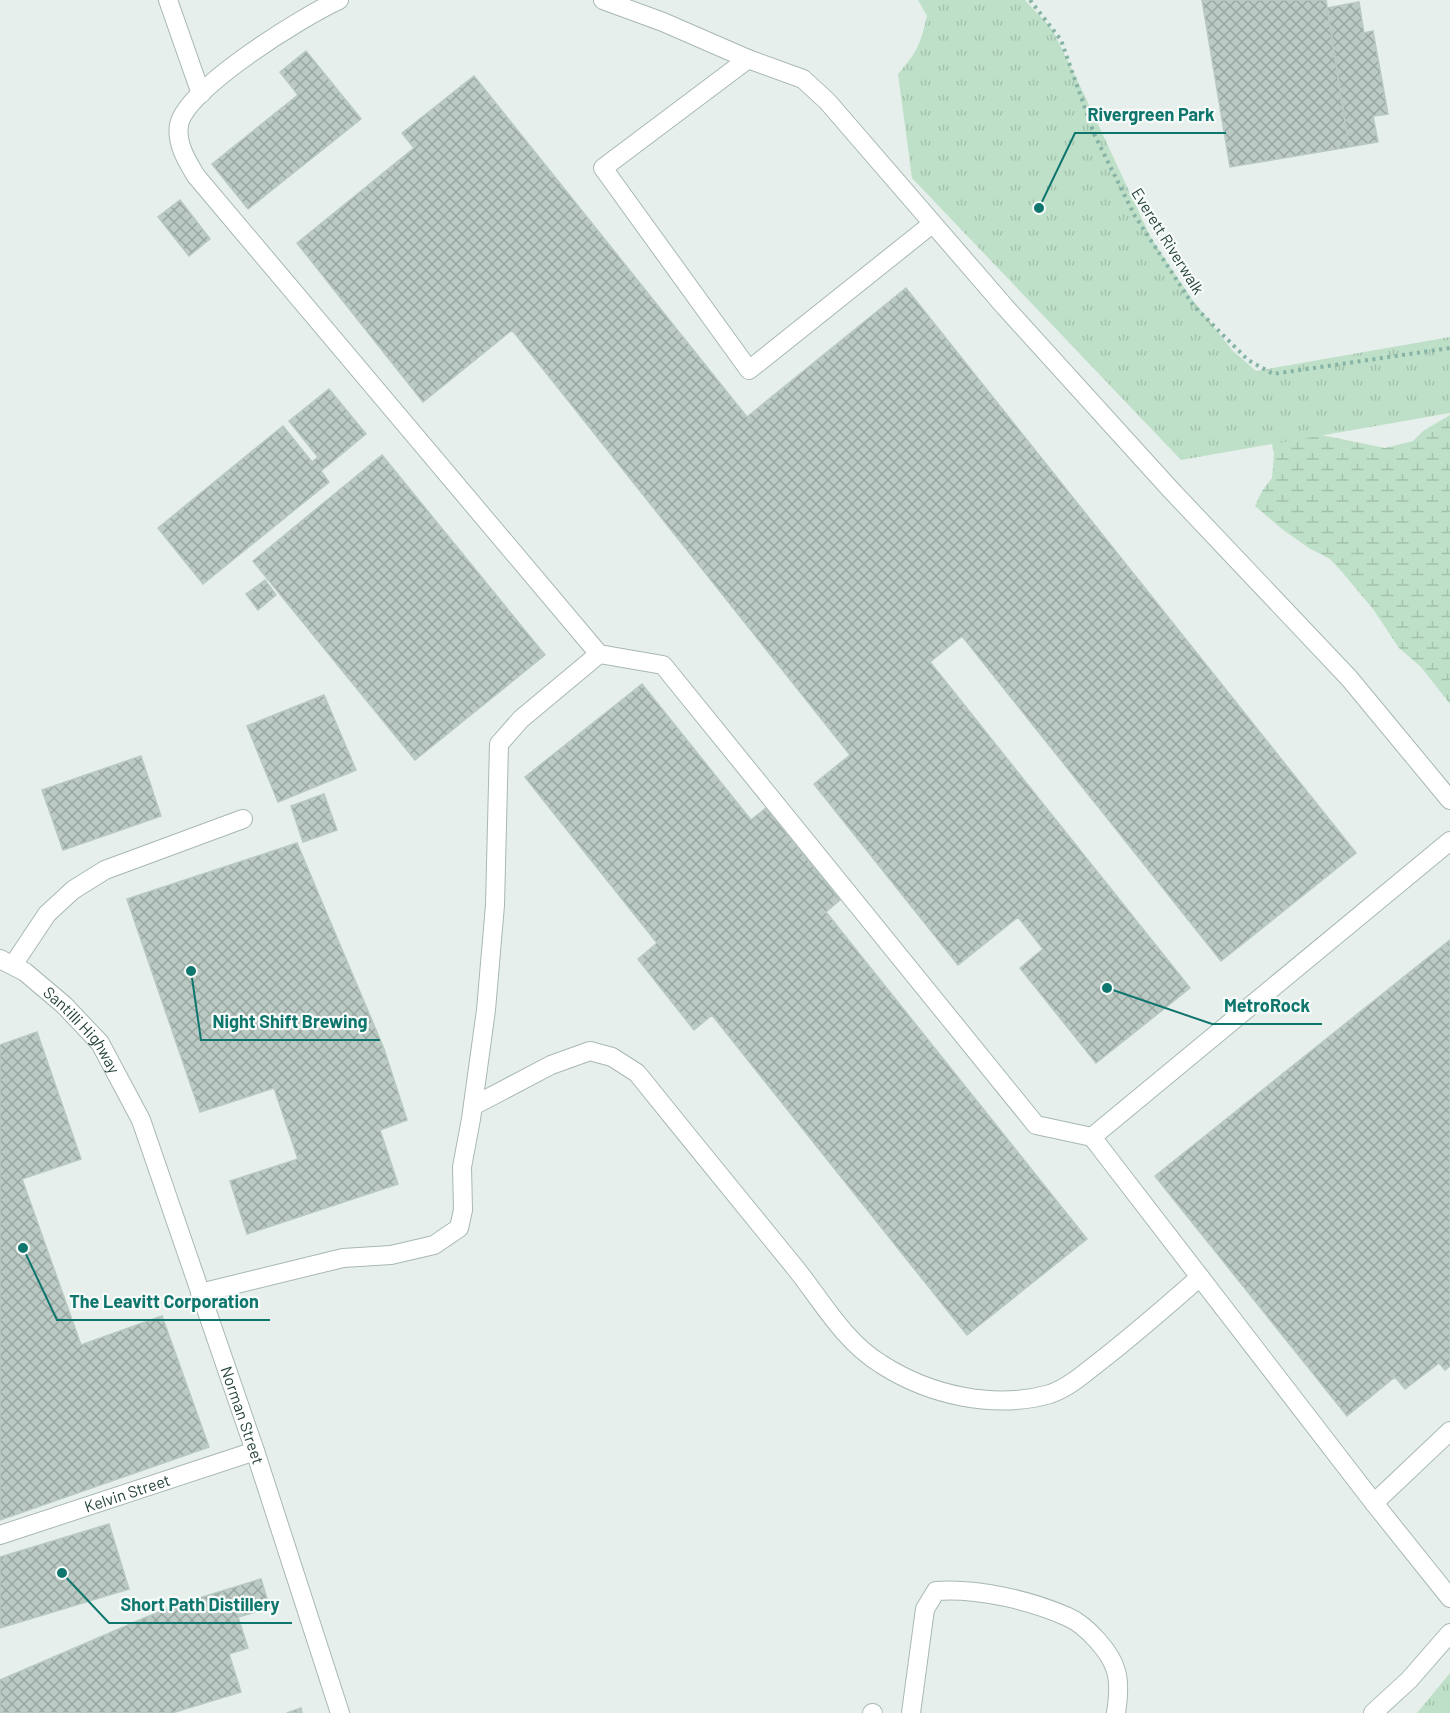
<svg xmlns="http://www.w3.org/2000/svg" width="1450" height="1713" font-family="Barlow,sans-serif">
  <defs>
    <pattern id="wetland-marsh" width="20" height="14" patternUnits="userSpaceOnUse" patternTransform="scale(1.5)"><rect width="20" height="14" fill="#bfe0c8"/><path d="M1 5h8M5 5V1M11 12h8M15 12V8" fill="none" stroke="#a4c1ad"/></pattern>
    <pattern id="park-tufts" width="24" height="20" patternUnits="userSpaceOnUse" patternTransform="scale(1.5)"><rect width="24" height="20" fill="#bfe0c8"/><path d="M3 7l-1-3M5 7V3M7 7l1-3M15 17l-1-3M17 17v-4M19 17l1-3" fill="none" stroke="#a4c1ad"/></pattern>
    <pattern id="building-cross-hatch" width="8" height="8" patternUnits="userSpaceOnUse" patternTransform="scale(1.5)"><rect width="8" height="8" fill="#bbcac4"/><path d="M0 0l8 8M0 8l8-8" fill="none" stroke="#98a6a0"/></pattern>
  </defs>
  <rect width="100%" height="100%" fill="#e6efeb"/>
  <path fill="url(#wetland-marsh)" d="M1450 415V704L1421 667 1399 648 1373 609 1342 572 1330 559 1309 548 1282 529 1255 506 1262 491 1272 478 1274 454 1268 424 1385 448 1413 441 1423 431Z"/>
  <path fill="url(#park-tufts)" d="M918 0H1025L1052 29 1083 92 1151 238 1191 298 1232 350 1256 371 1450 337V413L1181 460 912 178 898 74C918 51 920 45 927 16Z
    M1450 1673V1713H1417Z"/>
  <path fill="url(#building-cross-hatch)" stroke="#b8c9c2" stroke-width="1.5" d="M1202 0H1326L1349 147 1230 167Z
    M1359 2 1364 33 1373 31 1388 114 1373 116 1378 142 1349 147 1327 8Z
    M306 51 361 119 248 209 212 164 298 95 280 72Z
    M474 76 747 417 906 288 1356 853 1221 961 962 636 930 662 1190 988 1096 1063 1020 968 1043 949 1018 917 958 965 814 784 850 755 512 330 423 402 297 243 414 148 402 133Z
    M180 200 210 239 189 256 158 217Z
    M329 389 366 434 321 471 329 482 203 584 158 528 283 426 312 462 318 457 289 421Z
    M382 455 545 655 415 760 253 561Z
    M265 580 276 595 258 610 246 594Z
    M642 684 751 820 766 808 840 900 826 912 1087 1239 967 1335 712 1015 694 1030 638 959 657 943 525 777Z
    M324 695 356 770 278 802 247 726Z
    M141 756 161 816 63 850 42 790Z
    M324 794 337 830 303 842 291 806Z
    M297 843 384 1049 407 1120 380 1130 398 1184 247 1234 230 1181 298 1159 274 1088 200 1112 127 899Z
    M1450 940V1366L1445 1370 1439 1363 1405 1389 1395 1377 1347 1416 1155 1176Z
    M37 1032 81 1159 22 1179 81 1345 162 1316 209 1447 0 1520V1045Z
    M109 1524 129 1589 0 1628V1557Z
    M261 1579 270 1608 238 1617 248 1648 229 1654 241 1692 172 1713H0V1680L170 1607Z
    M301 1708 302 1713H287Z"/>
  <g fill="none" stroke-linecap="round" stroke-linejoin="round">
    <defs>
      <g id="minor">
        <path d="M168 0 201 94"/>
        <path d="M603 0 663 22 748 59 803 79 827 101 1005 307 1171 490 1349 678 1450 800"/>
        <path d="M748 59 603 168 749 370 932 224"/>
        <path d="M599 654 663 665 1036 1125 1092 1137"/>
        <path d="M1450 841 1092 1137 1374 1503 1450 1598"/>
        <path id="s1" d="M0 959 25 972 64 1005 100 1043 141 1120 255 1451 340 1713"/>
        <path d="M13 965 47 914 73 890 105 870 243 819"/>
        <path d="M473 1106 551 1065 590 1051 612 1057 637 1073C690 1139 744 1205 797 1270 823 1303 845 1342 881 1364 929 1395 994 1410 1050 1394 1068 1388 1085 1373 1099 1362 1134 1335 1167 1306 1200 1277"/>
        <path d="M200 1293 343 1258 391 1255 434 1245 459 1228 463 1210 462 1167 471 1119 486 1010 495 905 499 744 521 719 599 654 196 176C187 161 176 144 179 125 185 89 305 15 339 0"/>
        <path d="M1374 1503 1450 1431"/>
        <path id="s2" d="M0 1535 255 1451"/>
        <path d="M872 1713H873"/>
        <path d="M911 1713 925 1609 936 1591C977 1588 1030 1600 1068 1617 1086 1625 1111 1652 1116 1671 1120 1684 1118 1700 1116 1713"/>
        <path d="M1373 1713 1409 1680 1450 1633"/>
      </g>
    </defs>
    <use href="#minor" stroke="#a8b8b2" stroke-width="20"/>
    <path stroke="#86b3a5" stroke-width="4" stroke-dasharray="3 4.5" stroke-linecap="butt" d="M1030 0 1061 40 1094 134 1135 216 1193 305 1248 360 1273 374 1450 348"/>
    <use href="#minor" stroke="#fff" stroke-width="18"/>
  </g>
  <g text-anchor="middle" stroke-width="4.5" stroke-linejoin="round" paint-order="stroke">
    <g font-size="16" fill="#24423a" stroke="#f7fbf9">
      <text transform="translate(1168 241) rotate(58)" y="6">Everett Riverwalk</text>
      <text dy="6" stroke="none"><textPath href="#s1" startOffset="110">Santilli Highway</textPath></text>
      <text dy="6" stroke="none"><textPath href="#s1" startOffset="531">Norman Street</textPath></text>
      <text dy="6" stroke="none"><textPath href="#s2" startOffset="134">Kelvin Street</textPath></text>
    </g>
  </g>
  <path fill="none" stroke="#0f766e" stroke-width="2" d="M1039 208L1075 133H1226M1107 988L1212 1024H1322M191 971L201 1040H380M23 1248L57 1320H270M62 1573L109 1623H292"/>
  <g fill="#0f766e" stroke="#f7fbf9" stroke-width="2">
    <circle cx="1039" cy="208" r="6"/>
    <circle cx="1107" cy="988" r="6"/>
    <circle cx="191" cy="971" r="6"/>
    <circle cx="23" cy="1248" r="6"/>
    <circle cx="62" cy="1573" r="6"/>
  </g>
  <g font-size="18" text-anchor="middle" font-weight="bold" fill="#0f766e" stroke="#f7fbf9" stroke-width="4.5" stroke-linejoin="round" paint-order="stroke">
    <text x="1151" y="121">Rivergreen Park</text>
    <text x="1267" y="1012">MetroRock</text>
    <text x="290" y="1028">Night Shift Brewing</text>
    <text x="164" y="1308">The Leavitt Corporation</text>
    <text x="200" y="1611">Short Path Distillery</text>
  </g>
</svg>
